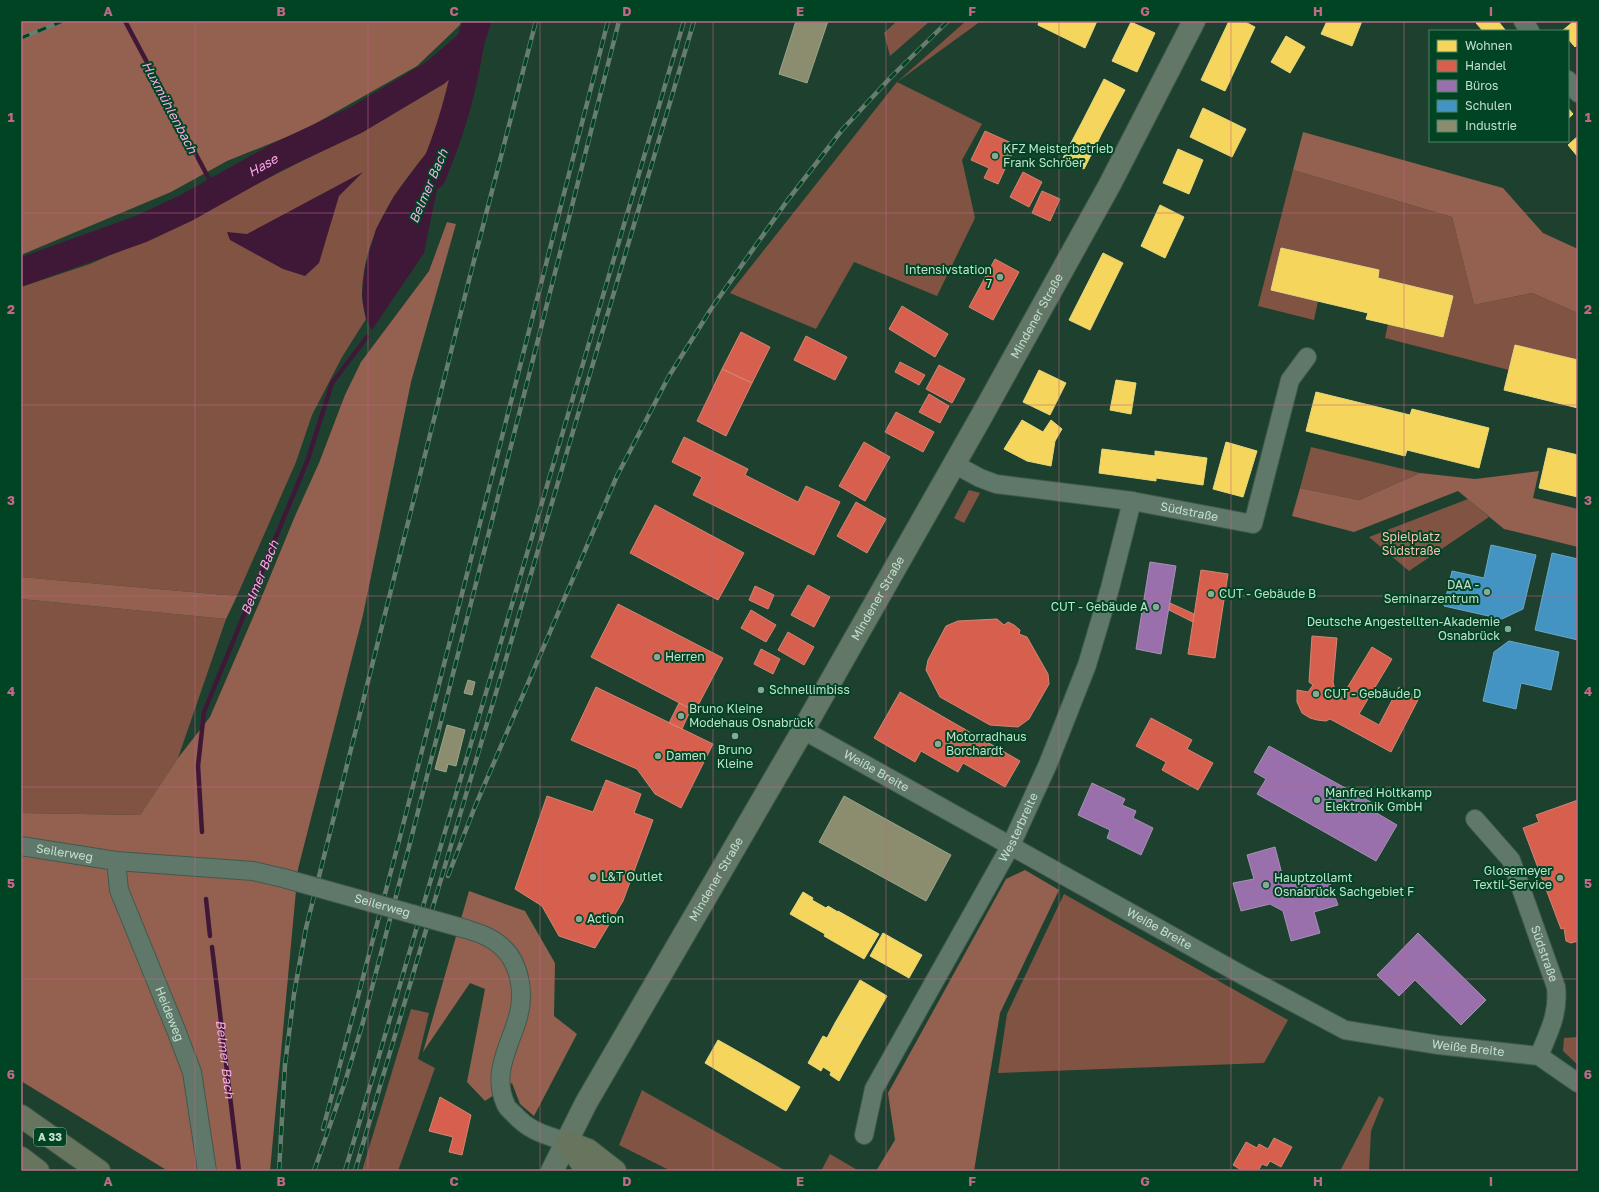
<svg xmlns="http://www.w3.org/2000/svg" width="1599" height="1192" font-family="'Golos Text',sans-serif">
  <rect width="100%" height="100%" fill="#1e412f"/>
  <path fill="#815343" d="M897 21H930L890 56 884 33Z
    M966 21H981L897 82 982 124 962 160 975 218 937 296 854 262 816 329 730 293 897 82Z
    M458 73 439 145C423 154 418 164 407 178 382 211 362 252 362 295 362 303 364 311 366 319L342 357 312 415 296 462 237 596 21 577V287L90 264 152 237 312 156 424 95Z
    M1293 170 1452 217 1474 305 1532 293 1578 313V360L1515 345 1509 370 1385 338 1388 324 1443 337 1453 296 1378 278 1379 270 1281 248 1271 290 1318 301 1314 320 1258 306Z
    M1311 447 1420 473 1359 500 1300 488Z
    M969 490 980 493 964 523 954 518Z
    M1468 499 1489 517 1409 571 1369 537Z
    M21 599 226 619 178 758 140 815 21 813Z
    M1064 894 1288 1020 1264 1063 998 1073 1007 1014Z
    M411 1009 429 1013 418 1059 435 1068 398 1171H362Z
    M1578 1037V1065L1563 1051 1564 1038Z
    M642 1090 647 1093 786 1171H671L619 1145Z
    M1379 1096 1384 1099 1371 1131 1369 1171H1340Z
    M830 1154 859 1171H821Z"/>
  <path fill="#94604f" d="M21 21H461L460 25 417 66 304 130 227 161 171 192 21 255Z
    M1303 132 1503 188 1543 233 1578 249V313L1532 293 1474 305 1452 217 1293 170Z
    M447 222 456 224 411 382 363 615 298 869 270 1171H168L21 1081V813L140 815 178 758 210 717 260 601 295 516 319 463 345 395 361 362 429 271Z
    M1539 471 1533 498 1578 509V547L1504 529 1458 491 1354 532 1292 516 1300 488 1359 500 1420 473 1475 479Z
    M21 577 237 596 226 619 21 599Z
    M1025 870 1059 890 1000 1013 974 1171H876L895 1140 888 1093 1006 879Z
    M469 891 525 911 555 963 554 1016 577 1034 534 1116 520 1104 512 1083 485 1101 467 1082 485 989 470 983 423 1052Z"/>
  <path fill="#3f1838" d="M447 140 424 253 372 330 366 319 362 295 365 268 376 229 394 196 427 152Z
    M363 172 339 196 319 263 305 276 283 269 230 240 227 232 247 234Z"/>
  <path fill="#f6d55c" stroke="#e6d87e" d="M1039 21H1097L1085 48 1038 25Z
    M1229 21H1243L1255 27 1225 91 1201 80Z
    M1327 21H1362L1352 46 1321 34Z
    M1479 21H1498L1506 31H1483L1476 23Z
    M1574 21H1578V44L1575 47 1568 39V31H1562Z
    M1131 22 1155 33 1137 72 1112 61Z
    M1286 36 1305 47 1290 73 1271 62Z
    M1104 79 1125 90 1102 133 1082 122Z
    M1203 108 1246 129 1232 157 1190 137Z
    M1568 108 1573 114 1568 119Z
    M1082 122 1102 133 1084 169 1063 158Z
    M1578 136V157L1568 145Z
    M1178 149 1203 160 1189 194 1163 183Z
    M1160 205 1184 217 1165 258 1141 246Z
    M1281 248 1379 270 1378 278 1453 296 1443 337 1366 319 1368 313 1271 290Z
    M1103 253 1123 263 1090 330 1069 320Z
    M1515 345 1578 360V408L1504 390Z
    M1039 370 1066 383 1050 415 1023 402Z
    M1116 380 1136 383 1131 414 1110 410Z
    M1316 392 1410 415 1412 409 1489 428 1479 468 1407 450 1405 456 1306 431Z
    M1022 420 1043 432 1051 420 1062 429 1055 441 1051 466 1027 461 1004 449Z
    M1226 442 1257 451 1243 497 1213 489Z
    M1548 448 1578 455V497L1539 488Z
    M1102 449 1155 456V451L1207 458 1203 485 1156 478V481L1099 473Z
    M803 892 813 898 812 900 826 908 828 906 838 912 825 934 790 914Z
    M838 911 879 934 864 959 824 936Z
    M883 933 922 955 909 978 870 956Z
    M860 980 887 996 863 1038 835 1023Z
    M835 1023 863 1038 839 1081 830 1075 831 1072 823 1067 821 1071 808 1063 823 1036 827 1038Z
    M718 1040 759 1063 745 1087 705 1063Z
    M759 1063 800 1087 786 1111 745 1087Z"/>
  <path fill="#d6604d" stroke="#d08673" d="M985 131 1016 145 998 184 984 178 989 168 971 160Z
    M1023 172 1042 182 1029 207 1010 197Z
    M1042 191 1060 199 1050 221 1032 213Z
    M995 259 1019 272 993 320 969 307Z
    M902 306 948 334 935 357 889 329Z
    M741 332 770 347 752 383 722 369Z
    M806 336 847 357 835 380 794 360Z
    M900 362 925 375 919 385 895 372Z
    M939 365 965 379 952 403 926 389Z
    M722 369 752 383 726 436 697 421Z
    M929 394 949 406 940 423 919 412Z
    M896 412 934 432 923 452 885 432Z
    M684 437 748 469 745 475 798 502 806 486 840 502 814 555 693 495 702 477 672 462Z
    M864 442 890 457 865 501 839 486Z
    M856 502 886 519 867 553 837 536Z
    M655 505 744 553 718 600 630 553Z
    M1201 570 1228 574 1215 658 1188 654Z
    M808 585 830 597 814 627 791 615Z
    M755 586 774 595 768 609 749 600Z
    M1170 603 1194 614 1193 622 1169 610Z
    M618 604 723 658 695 711 591 657Z
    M751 610 776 625 766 642 741 628Z
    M997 619 1004 625 1008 622 1014 625 1020 630 1019 634 1027 637 1048 674 1049 684 1029 719 1018 727 990 725 940 697 926 670 928 660 946 626 958 621Z
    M788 632 814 647 804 665 778 650Z
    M1312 636 1337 638 1333 682 1336 695 1341 698 1372 647 1392 659 1359 714 1379 725 1399 687 1419 698 1391 752 1330 719 1326 721 1317 720 1310 718 1302 713 1297 702V690L1308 692 1313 685 1309 682Z
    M761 649 780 659 773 674 754 664Z
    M596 687 713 744 681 808 655 794 637 769 571 740Z
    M900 692 1020 761 1005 787 963 763 958 772 921 751 915 762 874 738Z
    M679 703 691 709 682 729 669 723Z
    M1151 718 1192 740 1187 749 1213 763 1198 790 1162 770 1166 762 1136 746Z
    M606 780 641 794 634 813 653 820 623 901 595 948 559 936 542 906 515 889 547 796 593 812Z
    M1578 800V941L1571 943 1566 941 1564 928 1561 929 1523 828 1539 822 1536 815Z
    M440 1097 471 1115 462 1155 449 1152 453 1137 429 1131Z
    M1274 1138 1292 1147 1281 1167 1270 1161 1267 1166 1262 1164 1258 1171H1243L1233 1165 1246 1142 1257 1148 1259 1144 1268 1149Z"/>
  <path fill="#9970ab" stroke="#a592b5" d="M1150 562 1176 566 1161 654 1136 649Z
    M1269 746 1378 806 1375 812 1397 825 1376 861 1257 794 1266 779 1254 772Z
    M1092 783 1125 799 1122 805 1136 811 1133 818 1153 828 1141 855 1107 838 1110 830 1078 815Z
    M1275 847 1283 878 1298 886 1328 878 1338 905 1314 912 1320 933 1291 941 1283 911 1270 904 1241 911 1233 883 1254 879 1247 855Z
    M1418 933 1486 1000 1461 1025 1415 980 1399 996 1377 975Z"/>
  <path fill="#4393c3" stroke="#69aac6" d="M1491 545 1536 555 1523 609 1502 619 1444 606 1452 571 1484 578Z
    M1552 553 1578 559V640L1535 630Z
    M1509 641 1559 652 1551 690 1521 683 1516 709 1483 701 1494 652Z"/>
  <path fill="#8c8c6e" stroke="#9ca58a" d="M796 21H828L807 83 779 74Z
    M468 680 475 682 472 695 464 693Z
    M447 725 465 730 456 766 448 764 446 772 435 769Z
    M844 796 951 855 926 901 819 842Z"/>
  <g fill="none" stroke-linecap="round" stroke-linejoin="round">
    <g stroke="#3f1838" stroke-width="4.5">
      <path d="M125 21 216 192"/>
      <path id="s1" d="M202 832 198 766 204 712 308 459 332 383 367 337"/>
      <path d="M206 899 210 936"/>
      <path id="s2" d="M212 947 239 1171"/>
    </g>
    <g stroke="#3f1838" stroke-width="28">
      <path d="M432 176C451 131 463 91 470 43"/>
      <path id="s3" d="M21 272 141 229 186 208 277 157 356 120 435 73 470 43 477 21"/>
    </g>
    <defs>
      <g id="minor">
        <path d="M1523 21 1530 31"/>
        <path d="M1568 80 1578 93"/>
        <path id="s4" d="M954 464 980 478 996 484 1132 501 1253 524 1290 380 1307 357"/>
        <path id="s5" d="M803 730 1242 975 1345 1030 1439 1045 1539 1056 1578 1083"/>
        <path id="s6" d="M1475 819 1511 860 1556 987C1559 1014 1549 1031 1539 1056"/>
        <path id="s7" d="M21 846 116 861 253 871 283 878"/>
        <path id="s8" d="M116 861 119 890 176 1030 192 1072 207 1171"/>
        <path d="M466 929C479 933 491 937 501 946 520 962 525 994 518 1017 510 1046 491 1073 506 1105 507 1108 511 1111 514 1114 529 1131 545 1135 567 1142"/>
        <path id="s9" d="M864 1135 874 1089 1011 845 1048 764 1087 665 1110 588 1132 501"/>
      </g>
      <g id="secondary">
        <path id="s10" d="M552 1171 586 1103 803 730 981 417 1109 186 1194 21"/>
      </g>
      <path id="motorway" d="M21 1116 99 1171
        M567 1142 588 1150 615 1171
        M567 1142 587 1171
        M21 1158 38 1171"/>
    </defs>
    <use href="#minor" stroke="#405a4c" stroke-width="20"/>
    <use href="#secondary" stroke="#405a4c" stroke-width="24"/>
    <use href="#motorway" stroke="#405a4c" stroke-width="24"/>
    <use href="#minor" stroke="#5f786a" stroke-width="18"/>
    <use href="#secondary" stroke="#627766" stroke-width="22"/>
    <use href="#motorway" stroke="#68755e" stroke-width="22"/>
    <defs>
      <path id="rail" d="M21 38 63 21
        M448 876 474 809 617 476 669 376 711 309 787 201 842 130 891 77 948 21
        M323 1129 400 837 608 21
        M279 1171 285 1065 294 994 306 928 469 280 536 21
        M314 1171 345 1082 363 1022 411 839 619 21
        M345 1171 684 21
        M355 1171 694 21"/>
    </defs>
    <use href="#rail" stroke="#677d70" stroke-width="4.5"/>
    <use href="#rail" stroke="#004424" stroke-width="3" stroke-dasharray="9" stroke-linecap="butt"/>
    <defs>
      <g id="minor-bridge">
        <path id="s11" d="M283 878 466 929"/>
      </g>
    </defs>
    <use href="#minor-bridge" stroke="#405a4c" stroke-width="20" stroke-linecap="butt"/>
    <use href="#minor-bridge" stroke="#5f786a" stroke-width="18"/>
  </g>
  <path fill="none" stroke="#c26888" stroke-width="1" stroke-opacity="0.55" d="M195 21V1171M368 21V1171M540 21V1171M713 21V1171M886 21V1171M1059 21V1171M1231 21V1171M1404 21V1171M21 213H1578M21 405H1578M21 596H1578M21 787H1578M21 979H1578"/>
  <g fill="#89a895" stroke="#004424" stroke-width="1.5">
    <circle cx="995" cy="156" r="4"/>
    <circle cx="1000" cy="277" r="4"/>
    <circle cx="1487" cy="592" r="4"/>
    <circle cx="1211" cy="594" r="4"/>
    <circle cx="1156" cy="607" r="4"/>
    <circle cx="1508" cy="629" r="4"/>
    <circle cx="657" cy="657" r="4"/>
    <circle cx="761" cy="690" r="4"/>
    <circle cx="1316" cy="694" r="4"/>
    <circle cx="681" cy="716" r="4"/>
    <circle cx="735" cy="736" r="4"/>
    <circle cx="938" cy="744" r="4"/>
    <circle cx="658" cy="756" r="4"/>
    <circle cx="1317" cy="800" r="4"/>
    <circle cx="593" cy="877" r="4"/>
    <circle cx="1560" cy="878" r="4"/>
    <circle cx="1266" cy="885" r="4"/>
    <circle cx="579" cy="919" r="4"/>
  </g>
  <g text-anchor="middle" stroke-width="4" stroke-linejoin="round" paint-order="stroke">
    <rect fill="#004424" stroke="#88b19a" stroke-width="1" x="34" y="1128" width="32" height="18" rx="3"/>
    <g font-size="11" font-weight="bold" fill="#c2e0cc">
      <text x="50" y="1141">A 33</text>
    </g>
    <g font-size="12" fill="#c2e0cc" stroke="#004424" text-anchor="start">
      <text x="1003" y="153">KFZ Meisterbetrieb<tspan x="1003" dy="14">Frank Schröer</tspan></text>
      <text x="992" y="274" text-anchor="end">Intensivstation<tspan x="992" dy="14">7</tspan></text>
      <text x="1479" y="589" text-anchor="end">DAA -<tspan x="1479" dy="14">Seminarzentrum</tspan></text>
      <text x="1219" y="598">CUT - Gebäude B</text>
      <text x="1148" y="611" text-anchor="end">CUT - Gebäude A</text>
      <text x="1500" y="626" text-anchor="end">Deutsche Angestellten-Akademie<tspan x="1500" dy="14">Osnabrück</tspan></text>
      <text x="665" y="661">Herren</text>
      <text x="769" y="694">Schnellimbiss</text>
      <text x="1324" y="698">CUT - Gebäude D</text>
      <text x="689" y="713">Bruno Kleine<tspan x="689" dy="14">Modehaus Osnabrück</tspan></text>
      <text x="946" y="741">Motorradhaus<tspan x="946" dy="14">Borchardt</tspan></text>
      <text x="735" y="754" text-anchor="middle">Bruno<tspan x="735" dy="14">Kleine</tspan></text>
      <text x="666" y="760">Damen</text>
      <text x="1325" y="797">Manfred Holtkamp<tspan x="1325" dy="14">Elektronik GmbH</tspan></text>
      <text x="1552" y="875" text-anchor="end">Glosemeyer<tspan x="1552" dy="14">Textil-Service</tspan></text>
      <text x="601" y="881">L&amp;T Outlet</text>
      <text x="1274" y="882">Hauptzollamt<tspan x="1274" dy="14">Osnabrück Sachgebiet F</tspan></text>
      <text x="587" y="923">Action</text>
    </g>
    <g font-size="12" fill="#c2e0cc" stroke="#004424">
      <text dy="4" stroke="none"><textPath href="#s10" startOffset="983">Mindener Straße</textPath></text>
      <text dy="4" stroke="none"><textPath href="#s4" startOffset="242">Südstraße</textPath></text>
      <text dy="4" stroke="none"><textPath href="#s10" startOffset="659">Mindener Straße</textPath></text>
      <text dy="4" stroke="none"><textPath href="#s5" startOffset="84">Weiße Breite</textPath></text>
      <text dy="4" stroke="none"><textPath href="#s9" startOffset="346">Westerbreite</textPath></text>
      <text dy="4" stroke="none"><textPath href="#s7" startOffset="44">Seilerweg</textPath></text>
      <text dy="4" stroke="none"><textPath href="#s10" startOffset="335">Mindener Straße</textPath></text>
      <text dy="4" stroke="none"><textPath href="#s11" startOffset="103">Seilerweg</textPath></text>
      <text dy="4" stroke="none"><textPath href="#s5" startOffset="408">Weiße Breite</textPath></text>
      <text dy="4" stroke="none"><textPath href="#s6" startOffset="154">Südstraße</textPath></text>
      <text dy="4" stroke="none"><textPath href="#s8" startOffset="163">Heideweg</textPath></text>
      <text dy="4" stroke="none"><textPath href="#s5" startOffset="744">Weiße Breite</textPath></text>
    </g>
    <g font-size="12" fill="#fec3b3" stroke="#004424">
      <text x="1411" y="541">Spielplatz<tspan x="1411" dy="14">Südstraße</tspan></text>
    </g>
    <g font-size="13" font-style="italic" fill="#f9abe6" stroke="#004424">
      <text transform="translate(170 107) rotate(62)" y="5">Huxmühlenbach</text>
      <text dy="5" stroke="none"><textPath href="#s3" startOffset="265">Hase</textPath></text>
      <text transform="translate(428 186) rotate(-67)" y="5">Belmer Bach</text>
      <text dy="5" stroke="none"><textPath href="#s1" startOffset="266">Belmer Bach</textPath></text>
      <text dy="5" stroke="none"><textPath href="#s2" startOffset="113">Belmer Bach</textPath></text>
    </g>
  </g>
  <rect width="1599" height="1192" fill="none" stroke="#004424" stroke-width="44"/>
  <rect x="1429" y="30" width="140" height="112" fill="#004424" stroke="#4e8267"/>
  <rect x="1437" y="40" width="20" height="12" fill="#f6d55c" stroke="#4e8267"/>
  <text x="1465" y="50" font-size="12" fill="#c2e0cc">Wohnen</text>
  <rect x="1437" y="60" width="20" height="12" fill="#d6604d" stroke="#4e8267"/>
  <text x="1465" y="70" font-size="12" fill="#c2e0cc">Handel</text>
  <rect x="1437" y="80" width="20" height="12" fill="#9970ab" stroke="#4e8267"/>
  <text x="1465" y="90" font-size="12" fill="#c2e0cc">Büros</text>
  <rect x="1437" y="100" width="20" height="12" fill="#4393c3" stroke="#4e8267"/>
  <text x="1465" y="110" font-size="12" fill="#c2e0cc">Schulen</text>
  <rect x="1437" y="120" width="20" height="12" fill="#8c8c6e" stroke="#4e8267"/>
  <text x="1465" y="130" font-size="12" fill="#c2e0cc">Industrie</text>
  <rect x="22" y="22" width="1555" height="1148" fill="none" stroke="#c26888" stroke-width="1.5"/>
  <g font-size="13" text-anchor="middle" font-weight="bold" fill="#c26888">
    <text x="108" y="16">A</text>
    <text x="281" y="16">B</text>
    <text x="454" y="16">C</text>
    <text x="627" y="16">D</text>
    <text x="800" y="16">E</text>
    <text x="972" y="16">F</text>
    <text x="1145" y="16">G</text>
    <text x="1318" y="16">H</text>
    <text x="1491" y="16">I</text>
    <text x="11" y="122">1</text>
    <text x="1588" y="122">1</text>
    <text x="11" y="314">2</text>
    <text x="1588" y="314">2</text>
    <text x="11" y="505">3</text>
    <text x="1588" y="505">3</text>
    <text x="11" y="696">4</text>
    <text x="1588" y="696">4</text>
    <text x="11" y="888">5</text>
    <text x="1588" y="888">5</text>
    <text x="11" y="1079">6</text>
    <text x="1588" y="1079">6</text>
    <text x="108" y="1186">A</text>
    <text x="281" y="1186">B</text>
    <text x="454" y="1186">C</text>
    <text x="627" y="1186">D</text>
    <text x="800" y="1186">E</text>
    <text x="972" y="1186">F</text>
    <text x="1145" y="1186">G</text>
    <text x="1318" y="1186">H</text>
    <text x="1491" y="1186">I</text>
  </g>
</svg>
